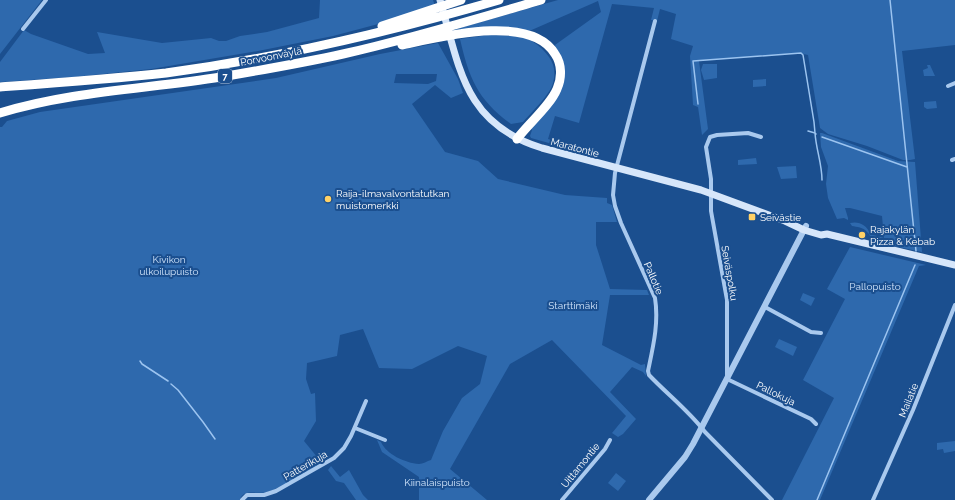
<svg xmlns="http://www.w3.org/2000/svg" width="955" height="500" font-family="Raleway,sans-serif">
  <rect width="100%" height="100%" fill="#1b4f8f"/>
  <path fill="#2e69ad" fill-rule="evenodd" d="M0 0H42L0 54Z
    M320 0H433L435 6 382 23 333 36 258 51 151 69 74 77 0 82V62L24 30 31 34 88 54 105 53 97 32 162 43 211 38 219 41H226L240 36 267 32 319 18Z
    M558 0H955V45L902 51 915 159 910 160H903L867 146 828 134 820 128 808 55 799 53 699 61 708 129 702 135 698 107 693 105 690 56 693 46 671 39 676 14 660 9 657 21 651 20 654 8 612 4 579 123 555 116 548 139 558 142 556 145 531 138 530 136 532 130 531 128 546 108 562 65 555 45 601 12 598 1 527 32 454 33 453 30Z
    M488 35C514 36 531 33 549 57 555 65 556 75 552 86 548 96 531 113 523 122L511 124C477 99 469 78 460 39Z
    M438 43 458 79 463 93 451 98 435 85 412 104 445 152 478 161 498 179 565 195 607 198V203L612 205 617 222H596V245L610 289 647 290 649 295H610L602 345 641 365 645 364 646 376 643 372 632 367 610 392 636 419 623 434 618 437 612 433 626 416 552 340 510 364 450 469 487 500H419V477L382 452 377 440 381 442C386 454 405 463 419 464 423 464 427 461 431 460L443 431 462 398 480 384 487 356 458 346 412 369 379 368 363 329 340 335 337 356 307 363 306 379 311 394 315 393 316 421 304 441 322 463C304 473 286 486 267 492 258 495 243 488 240 500H0V127H2L7 121 40 112 276 78 380 54ZM396 74H437L436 81 428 84 394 83Z
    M703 64H717V78L704 80 701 70Z
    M927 65H930L935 76H924L923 70 928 68Z
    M766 79V86L753 87V80Z
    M936 101 937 108 927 109 924 107V102Z
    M820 133H822L898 161 915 162 922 252 875 242C870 239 871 235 867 232 863 227 857 227 852 226L850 223C859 221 867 225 870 234L884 238 882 216 850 208H845L848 218V220L844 218 837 219 828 198 826 184 828 166 821 147Z
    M756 158 757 164 738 165V160Z
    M796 166 797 178 781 179 777 167Z
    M850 247 926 265 919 266 820 500H782L834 398 803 380 845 299 827 289Z
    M803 293 815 298 811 306 800 300Z
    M779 339 797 347 793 356 775 347Z
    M955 441V451L944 453 943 449 937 450V443Z
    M331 466 340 477 349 470 363 495 368 500H356L344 483 336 481 328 470Z
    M616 473 626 481 618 491 608 483Z"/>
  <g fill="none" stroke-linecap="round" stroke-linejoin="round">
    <path stroke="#9cc4f0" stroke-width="1.5" d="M890 0 916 251
      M698 104 693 61 801 53 803 55 814 122 815 133 816 134
      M808 131 815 133C816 149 822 164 822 180
      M822 137 907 167
      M140 361 142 364 168 381
      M171 384 178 390 203 422 215 439
      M817 500 915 265"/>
    <path stroke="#a9c9ee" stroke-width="4" d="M655 21 615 173 613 195 615 206 621 223 655 298C659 323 653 347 648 371L649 375C667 394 689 411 705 432L772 500
      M23 29 46 0
      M948 86 955 83
      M761 137 748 133 717 135 710 137 706 147 711 179V211L727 300V379L811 419 816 424
      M952 160 955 159
      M765 307 811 332 821 333
      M355 428 385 440
      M242 500 247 495H264L276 491 334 458 344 448 351 436 366 401
      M562 500 605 449 610 440
      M873 500 913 410 955 305"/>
    <path stroke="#a9c9ee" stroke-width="6" d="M649 500 685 457 693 444 806 226"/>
    <path stroke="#d6e6fa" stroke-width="7" d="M440 0C460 69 464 124 542 148L701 190 785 221 804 230 821 235 827 234 955 265"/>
    <path stroke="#fff" stroke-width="9" d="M382 26 461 0
      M402 45C440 37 531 13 555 54 562 64 562 78 557 89 550 106 528 124 517 139
      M0 87C55 83 111 79 166 73 278 58 390 32 499 0
      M0 113C72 91 147 89 221 77 262 70 302 63 343 54 410 39 476 19 541 0"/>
  </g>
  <g fill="#ffd166" stroke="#1b4f8f" stroke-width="1.5">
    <circle cx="328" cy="199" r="4"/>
    <rect x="748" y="213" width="8" height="8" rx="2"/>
    <circle cx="862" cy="235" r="4"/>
  </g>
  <g text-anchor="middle" stroke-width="4" stroke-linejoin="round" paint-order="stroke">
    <rect fill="#1b4f8f" stroke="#bbcadd" stroke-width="1" x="218" y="69" width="14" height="14" rx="3"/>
    <g font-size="9" font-weight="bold" fill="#fff">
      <text x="225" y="79">7</text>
    </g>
    <g font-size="10" fill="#fff" stroke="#1b4f8f">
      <text transform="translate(271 56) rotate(-11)" y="4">Porvoonväylä</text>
      <text transform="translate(575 147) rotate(15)" y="4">Maratontie</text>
      <text transform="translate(730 273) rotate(80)" y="4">Seiväspolku</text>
      <text transform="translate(654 278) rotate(67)" y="4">Pallotie</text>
      <text transform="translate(776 393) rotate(26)" y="4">Pallokuja</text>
      <text transform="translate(908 400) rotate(-68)" y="4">Mailatie</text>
      <text transform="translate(305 465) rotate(-30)" y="4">Patterikuja</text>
      <text transform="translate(580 465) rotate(-51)" y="4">Uittamontie</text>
    </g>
    <g font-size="10" fill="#fff" stroke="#1b4f8f" text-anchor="start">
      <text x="336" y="197">Raija-ilmavalvontatutkan<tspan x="336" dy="12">muistomerkki</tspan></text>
      <text x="760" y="221">Seivästie</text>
      <text x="870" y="233">Rajakylän<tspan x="870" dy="12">Pizza &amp; Kebab</tspan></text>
    </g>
    <g font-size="10" fill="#cfe3fa" stroke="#1b4f8f">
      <text x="169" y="263">Kivikon<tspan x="169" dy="12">ulkoilupuisto</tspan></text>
      <text x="875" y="290">Pallopuisto</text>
      <text x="573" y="309">Starttimäki</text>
      <text x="437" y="486">Kiinalaispuisto</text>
    </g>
  </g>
</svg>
